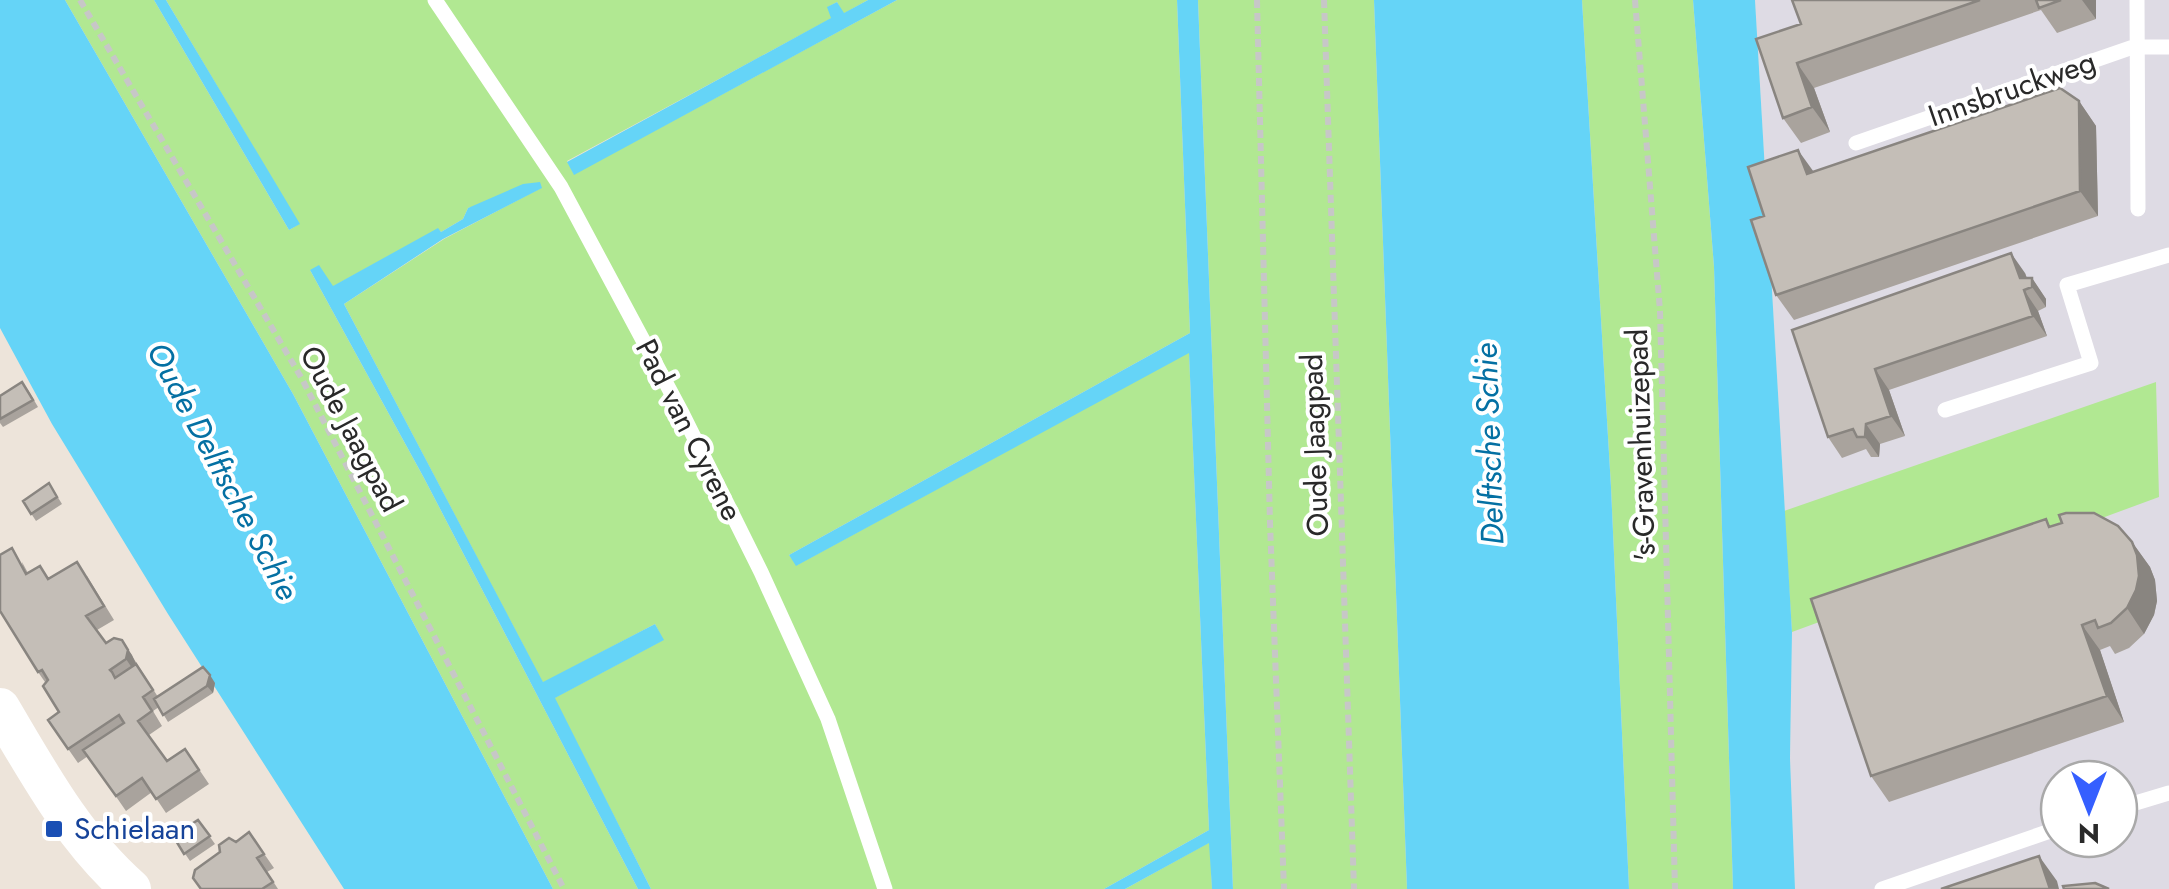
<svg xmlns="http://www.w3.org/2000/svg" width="2169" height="889" font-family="Jost,sans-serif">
  <rect width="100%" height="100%" fill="#ede4da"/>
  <path fill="#dedbe4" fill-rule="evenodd" d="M1755 0H2169V889H1795L1790 758 1792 632ZM2059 779H2119V839H2059Z"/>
  <path fill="#b1e892" d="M65 0H154L289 230 299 224 166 0H868L843 14 837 2 828 7 832 18 567 161 574 174 897 0H1177L1190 333 789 555 797 565 1189 352 1209 830 1104 889H651L554 698 663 640 655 624 543 683 344 304 444 239 541 188 468 208 463 219 441 232 438 229 332 287 310 270 424 478 638 889H553L293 394Z
    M1198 0H1374L1407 889H1233Z
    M1582 0H1693L1714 267 1733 889H1629L1611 487Z
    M2156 382 2159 497 1792 632 1784 511Z
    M1210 842 1212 889H1125Z"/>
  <path fill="#65d4f7" d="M0 0H65L293 394 553 889H344L168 614 52 424 0 328Z
    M154 0H166L300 224 289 230Z
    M868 0H897L574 175 567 162 831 18 827 7 837 2 844 13Z
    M1177 0H1198L1233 889H1212L1209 843 1125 889H1104L1209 830 1189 353 796 566 789 555 1190 333Z
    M1374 0H1582L1611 487 1629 889H1407Z
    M1693 0H1755L1792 632 1790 758 1795 889H1733L1714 267Z
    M540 182 542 188 443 239 344 304 543 682 655 624 664 640 555 698 651 889H638L424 478 310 270 319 265 333 286 438 228 441 232 463 219 468 208 523 184Z"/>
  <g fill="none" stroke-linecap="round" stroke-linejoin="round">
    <path stroke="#c7c7c7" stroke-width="6" stroke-dasharray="8 5" stroke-linecap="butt" d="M80 0 302 379 564 889
      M1257 0 1270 523 1284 889
      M1324 0 1354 889
      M1635 0 1660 311 1675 889"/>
    <path stroke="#fff" stroke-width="15" d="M435 0 561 187 682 413 761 572 828 719 885 889
      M2137 0 2138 209
      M1856 143 2133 47H2169
      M1945 410 2091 363 2067 285 2169 255
      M2119 808 2169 793
      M1882 889 2059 828"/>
    <path stroke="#fff" stroke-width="40" d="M0 708C38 772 74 839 131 889"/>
  </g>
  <path fill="#a9a39d" d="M1792 0H2096V19L2057 33 2041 10 1814 88 1830 132 1801 143 1783 118 1801 24Z
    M2079 101 2096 126 2098 216 1794 320 1776 295 1764 216Z
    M2025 273 2027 278H2032L2046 299V307L2038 311 2047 336 1889 390 1905 436 1880 444 1879 457H1871L1866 449 1842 458 1828 437 1792 330Z
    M28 390 38 407 3 427 0 423V396Z
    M49 483 62 504 36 521 23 501Z
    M2052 526 2132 542 2150 567 2155 580 2157 601 2154 615 2144 634 2129 648 2115 654 2110 646 2100 650 2124 722 1889 802 1871 776Z
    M22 562 28 573 40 566 49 579 87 576 114 620 97 630 106 643 122 640 158 697 215 683 213 693 168 722 159 707 153 711 162 726 149 735 167 761 185 749 209 784 166 813 152 792 126 811 88 756 78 763 48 720 59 712 45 682 38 672Z
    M198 820 215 844 190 861 173 836Z
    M249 832 274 868 267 872 278 889H201L236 842Z"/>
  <path fill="#898580" d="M2082 0H2096V19Z
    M1797 63 1814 88 1830 132 1812 107Z
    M2079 101 2096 126 2098 216 2080 191Z
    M1798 150 1816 175 1807 174Z
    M2011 253 2025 273 2030 288 2020 278Z
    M2032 278 2046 299V307L2032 287Z
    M2024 290 2038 311 2047 336 2033 316Z
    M1875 369 1889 390 1905 436 1891 416Z
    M1866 424 1880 444 1879 457 1865 437Z
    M2132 542 2150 567 2155 580 2157 601 2154 615 2144 634 2127 608Z
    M2082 625 2100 650 2124 722 2107 696Z
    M122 640 132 655 137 666 163 704 137 666 136 674 126 659Z
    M210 675 215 683 213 693 207 686Z
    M2039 856 2057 881 2059 889H2050Z"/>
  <path fill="#c4beb7" stroke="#898580" stroke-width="2.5" d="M1792 0H1980L1797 63 1812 107 1783 118 1756 39 1801 24Z
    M2036 0H2061L2039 8Z
    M2060 88 2079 101 2080 191 1776 295 1751 220 1764 216 1748 167 1798 150 1807 174Z
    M2011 253 2020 278H2032V287L2024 290 2033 316 1875 369 1891 416 1866 424 1865 437H1857L1853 429 1828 437 1792 330Z
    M22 382 33 400 0 419V396Z
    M49 483 57 497 31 514 23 501Z
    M2066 513H2094L2118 526 2132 542 2137 555 2139 576 2136 590 2127 608 2111 623 2098 628 2095 620 2082 625 2107 696 1871 776 1811 599 2046 519 2049 527 2062 523 2059 515Z
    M12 548 26 574 40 566 48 579 77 562 104 606 86 616 106 643 114 638 122 640 128 650 126 659 110 670 112 672 115 678 136 664 153 690 143 697 152 711 138 721 167 761 185 749 199 770 156 799 142 778 116 796 83 750 124 723 119 715 68 749 48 720 59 712 43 686 48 680 42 670 38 672 0 611V555Z
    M203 667 210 675 207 686 163 715 154 699Z
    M198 820 210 836 184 854 173 836Z
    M249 832 264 854 257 858 273 882 262 889H201L193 878 195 870 220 852 219 845 229 838 236 842Z
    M2039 856 2050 889H1941Z
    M2095 883 2109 889H2064L2063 886Z"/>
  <rect fill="#1a4fb4" stroke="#fff" stroke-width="4" x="44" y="819" width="20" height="20" rx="5"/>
  <g text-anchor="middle" stroke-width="8" stroke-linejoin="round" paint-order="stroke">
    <g font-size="30" fill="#292929" stroke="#fff">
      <text transform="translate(2012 89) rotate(-19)" y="10">Innsbruckweg</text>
      <text transform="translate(351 429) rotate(62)" y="10">Oude Jaagpad</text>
      <text transform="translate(689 430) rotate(63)" y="10">Pad van Cyrene</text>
      <text transform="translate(1315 445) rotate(-92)" y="10">Oude Jaagpad</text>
      <text transform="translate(1641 445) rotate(-92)" y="10">'s-Gravenhuizepad</text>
    </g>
    <g font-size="30" fill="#164399" stroke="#fff" text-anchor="start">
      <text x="74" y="839">Schielaan</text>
    </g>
    <g font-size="32" font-style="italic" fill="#0470a3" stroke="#fff">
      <text transform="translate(1489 444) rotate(-92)" y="11">Delftsche Schie</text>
      <text transform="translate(223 471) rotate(62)" y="11">Oude Delftsche Schie</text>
    </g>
  </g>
  <g transform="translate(2089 809) rotate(180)"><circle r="48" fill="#ffffff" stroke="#a9a9a9" stroke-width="2.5"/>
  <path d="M0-8L18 38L0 25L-18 38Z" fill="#355fff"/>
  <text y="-15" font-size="28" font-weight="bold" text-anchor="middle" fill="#292929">N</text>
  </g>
</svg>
